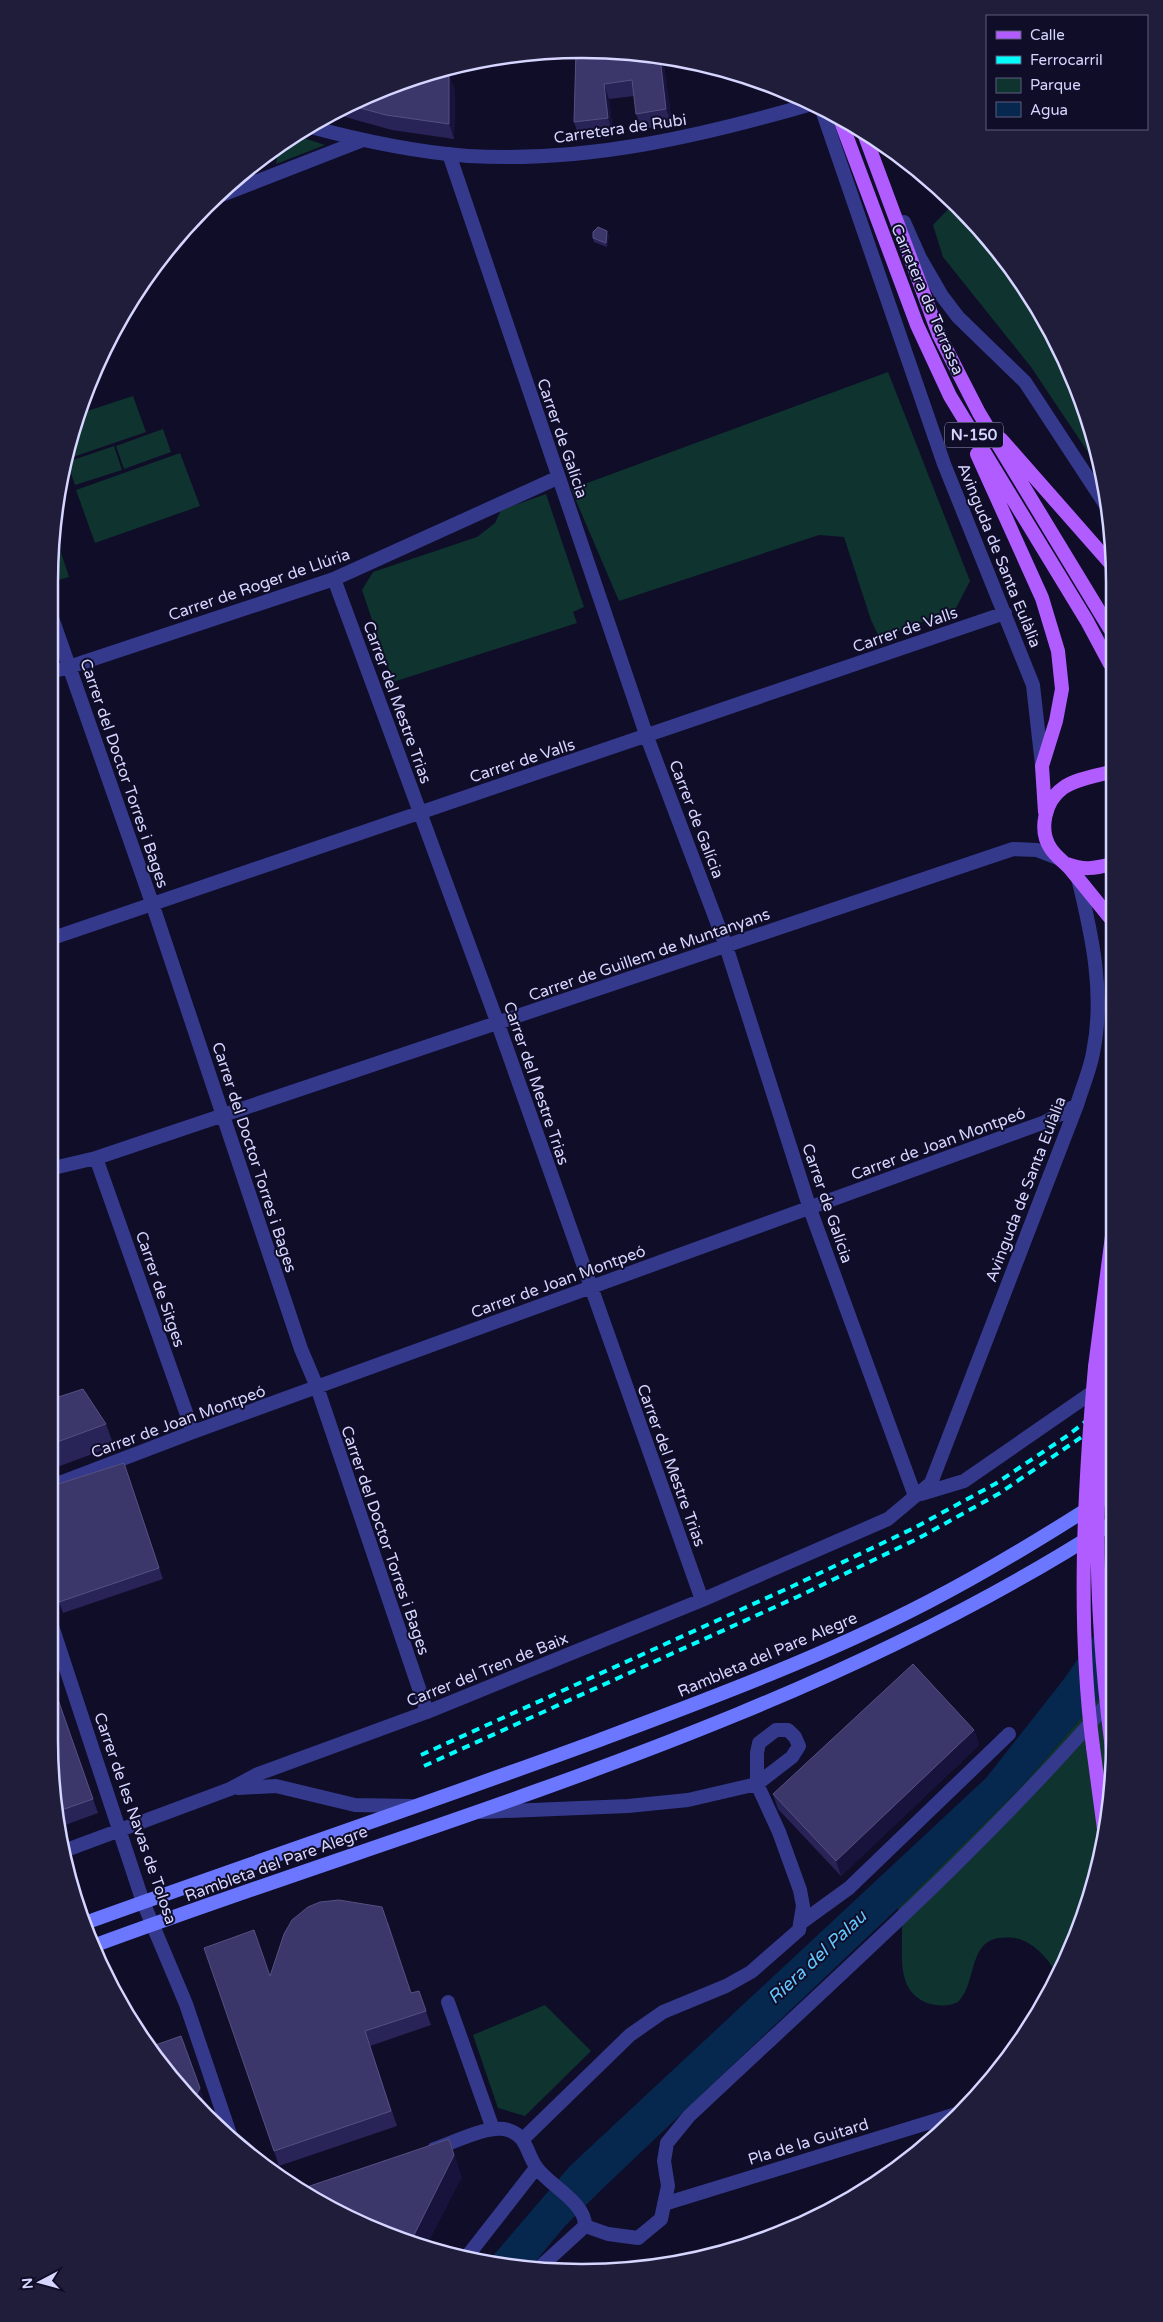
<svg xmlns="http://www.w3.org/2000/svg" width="1163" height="2322" font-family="'Varela Round',sans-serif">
  <rect width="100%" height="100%" fill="#0f0d28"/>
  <path fill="#0f332e" d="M295 135 325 145 276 164 279 146Z
    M269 153 267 163 244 171Z
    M953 204 1024 285 1086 410 1100 470 1031 367 943 257 933 225Z
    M888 372 970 581 956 608 880 639 871 620 844 537 819 535 619 601 571 489Z
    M133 396 146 432 67 459V444L78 414Z
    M163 429 171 452 124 469 116 446Z
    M114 446 122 470 75 485 67 462Z
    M180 453 200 506 95 543 76 490Z
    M546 494 584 607 573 612 577 623 393 682 362 590 373 572 477 537 495 523 501 510Z
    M57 540 69 577 58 580 54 541Z
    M1113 1681V1775L1096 1878 1058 1978C1051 1962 1039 1947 1022 1940 1014 1937 1008 1937 999 1938 968 1942 977 1984 958 2002 948 2007 937 2006 927 2003 895 1990 903 1954 902 1927 902 1921 899 1914 898 1908L1021 1787Z
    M545 2005 591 2051 525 2116 498 2108 473 2035Z"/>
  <path fill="#07284e" d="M1113 1608V1681L1021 1787 898 1908 599 2192 565 2226 530 2268 486 2264 570 2166 986 1778 1064 1679Z"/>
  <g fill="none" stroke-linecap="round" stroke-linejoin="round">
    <path stroke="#23c5aa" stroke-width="3" stroke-dasharray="2.5 4" stroke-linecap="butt" d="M273 159 274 149"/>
    <path stroke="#34398c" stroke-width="14" d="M821 107 944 464 1033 685 1042 765
      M449 154 647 737 726 946 810 1209 915 1496
      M214 198 363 140
      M334 579 498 1024 702 1600
      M50 612 152 903 301 1349 317 1387 427 1712
      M50 672 69 667 334 579 557 478
      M50 939 1005 613
      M96 1158 193 1432
      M49 1169 96 1158 1013 849 1037 850 1060 859
      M49 1487 193 1432 1045 1122 1077 1105
      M921 1494 964 1481 1100 1387
      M49 1617 143 1902 186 2004 233 2143
      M238 1788 276 1786 355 1805 411 1806
      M481 1812 628 1806 688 1800 757 1784 792 1757 799 1746 795 1737 788 1730H776L759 1743 757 1753V1784L779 1832 800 1890 803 1906 799 1930 751 1972 726 1986 663 2012 630 2035 523 2139
      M61 1852 230 1789 258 1774 427 1712 702 1600 888 1519 931 1483 1077 1105C1082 1088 1090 1070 1093 1053 1105 994 1092 935 1078 878
      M802 1922 849 1888 1009 1734
      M448 2002 493 2129
      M434 2149C453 2143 488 2124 508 2130 528 2136 526 2154 537 2168 549 2185 586 2203 585 2226
      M664 2204 963 2112
      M585 2226 608 2234 638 2238 661 2219 668 2186 664 2161 667 2143 689 2116C833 1980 984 1848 1113 1697
      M465 2259 536 2168
      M538 2269 585 2226"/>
    <path stroke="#34398c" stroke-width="14" d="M307 126C359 140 414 152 468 156 587 163 702 136 815 103
      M904 222 920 258 942 296 958 317 1025 382 1109 510"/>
    <path stroke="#6c77ff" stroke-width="14" d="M82 1924C254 1862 426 1804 597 1741 709 1699 822 1657 928 1602 992 1569 1052 1532 1112 1493
      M93 1946C437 1819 801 1724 1112 1523"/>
    <path stroke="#b15cff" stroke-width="14" d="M840 119 917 325 950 396 1087 621 1110 664
      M865 136 939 335 979 413 1110 629
      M1001 439 1110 563
      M977 454 1042 598 1058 651 1062 689 1056 721 1042 766 1045 812
      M1110 772C1096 776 1075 779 1063 788 1045 801 1038 830 1051 849 1057 858 1066 863 1072 871 1085 887 1098 903 1111 919
      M1067 864C1083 870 1094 869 1111 864
      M1108 1357 1112 1332
      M1095 1367 1112 1236
      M1111 1741 1113 1764
      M1093 1747 1104 1829"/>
    <path stroke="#01fffe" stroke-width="4" stroke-dasharray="8 6" stroke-linecap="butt" d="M421 1755 793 1586 914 1528 995 1484 1067 1436 1112 1401
      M424 1766 797 1597 919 1538 1000 1493 1112 1416"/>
    <path stroke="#b15cff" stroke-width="14" d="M1108 1357C1092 1485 1095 1613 1111 1741
      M1093 1747C1077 1624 1084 1490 1095 1367"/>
  </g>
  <path fill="#292458" d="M576 51 663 58 672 124 642 129 636 114 634 96 609 99 613 133 579 137 574 122Z
    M449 76 455 91 454 139 392 130 331 113 410 77Z
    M609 235 607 247 594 242 593 238Z
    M49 1400 106 1424 114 1446 49 1470Z
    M128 1474 163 1579 63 1613 59 1602Z
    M49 1673 98 1813 57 1828 49 1740Z
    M974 1730 979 1745 841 1876 778 1809 773 1794Z
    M388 1922 411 1993 419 1991 431 2025 370 2046 397 2126 279 2166 274 2151 270 1975Z"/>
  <path fill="#17133d" d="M660 57 663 58 672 124 666 109Z
    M449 76 455 91 454 139 449 124Z
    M604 84 609 99 613 133 608 118Z
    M607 231 609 235 607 247 606 243Z
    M974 1730 979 1745 841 1876 836 1861Z
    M185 2047 204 2099 199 2108 193 2101Z
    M449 2139 462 2177 426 2247 410 2243Z"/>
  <path fill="#3b376a" stroke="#545081" d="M616 50 660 57 666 109 636 114 632 80 604 84 608 118 574 122 576 51Z
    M418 75 449 76V124L386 115 349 105 410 77Z
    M598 227 607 231 606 243 593 238V232Z
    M83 1389 106 1424 49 1445V1400Z
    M124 1463 159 1568 59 1602 49 1570V1487Z
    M913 1664 974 1730 836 1861 773 1794Z
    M49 1674 93 1799 56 1812 49 1740Z
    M339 1900 382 1907 411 1993 419 1991 426 2011 365 2031 391 2111 274 2151 204 1948 254 1930 270 1976 284 1934 292 1920 308 1907 320 1902Z
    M181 2036 200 2088 193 2101 159 2065 147 2048Z
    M449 2139 454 2155 410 2243 377 2233 298 2190Z"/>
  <g text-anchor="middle" stroke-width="4" stroke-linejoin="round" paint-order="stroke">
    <rect fill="#0f0d28" stroke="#9a99be" stroke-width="1" x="945" y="422.5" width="58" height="25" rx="4"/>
    <g font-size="15" font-weight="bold" fill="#d5d5ff">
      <text x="974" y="440">N-150</text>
    </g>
    <g font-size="16" fill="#d5d5ff" stroke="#0f0d28">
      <text transform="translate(620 128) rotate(-8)" y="6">Carretera de Rubi</text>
      <text transform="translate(928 299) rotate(67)" y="6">Carretera de Terrassa</text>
      <text transform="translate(563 438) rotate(71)" y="6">Carrer de Galícia</text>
      <text transform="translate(1000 555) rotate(68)" y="6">Avinguda de Santa Eulàlia</text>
      <text transform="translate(259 584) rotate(-19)" y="6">Carrer de Roger de Llúria</text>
      <text transform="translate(905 629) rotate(-19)" y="6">Carrer de Valls</text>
      <text transform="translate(398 702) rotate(70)" y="6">Carrer del Mestre Trias</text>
      <text transform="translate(522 760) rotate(-18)" y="6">Carrer de Valls</text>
      <text transform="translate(125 773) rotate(71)" y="6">Carrer del Doctor Torres i Bages</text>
      <text transform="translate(697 819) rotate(69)" y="6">Carrer de Galícia</text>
      <text transform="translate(649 954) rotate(-19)" y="6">Carrer de Guillem de Muntanyans</text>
      <text transform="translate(537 1083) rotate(71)" y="6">Carrer del Mestre Trias</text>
      <text transform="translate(938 1143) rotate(-20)" y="6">Carrer de Joan Montpeó</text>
      <text transform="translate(255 1157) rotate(72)" y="6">Carrer del Doctor Torres i Bages</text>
      <text transform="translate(1025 1189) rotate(-69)" y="6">Avinguda de Santa Eulàlia</text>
      <text transform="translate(828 1203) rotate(71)" y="6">Carrer de Galícia</text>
      <text transform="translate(558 1281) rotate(-20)" y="6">Carrer de Joan Montpeó</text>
      <text transform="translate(161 1289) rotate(71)" y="6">Carrer de Sitges</text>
      <text transform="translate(178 1421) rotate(-20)" y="6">Carrer de Joan Montpeó</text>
      <text transform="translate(672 1465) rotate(70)" y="6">Carrer del Mestre Trias</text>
      <text transform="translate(386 1540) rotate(71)" y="6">Carrer del Doctor Torres i Bages</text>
      <text transform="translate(767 1654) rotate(-23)" y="6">Rambleta del Pare Alegre</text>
      <text transform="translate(487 1669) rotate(-22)" y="6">Carrer del Tren de Baix</text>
      <text transform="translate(136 1818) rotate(71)" y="6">Carrer de les Navas de Tolosa</text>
      <text transform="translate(276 1863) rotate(-20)" y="6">Rambleta del Pare Alegre</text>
      <text transform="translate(808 2141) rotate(-17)" y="6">Pla de la Guitard</text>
    </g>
    <g font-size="18" font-style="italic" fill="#63c7ff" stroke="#0f0d28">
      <text transform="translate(817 1957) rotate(-43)" y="6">Riera del Palau</text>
    </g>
  </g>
  <path d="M0 0H1163V2322H0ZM582 58H582A524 524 0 0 1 1106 582V1740A524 524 0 0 1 582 2264H582A524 524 0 0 1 58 1740V582A524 524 0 0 1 582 58Z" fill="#1f1d39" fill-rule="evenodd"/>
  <path fill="none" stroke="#d5d5ff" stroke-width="2.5" d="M582 58H582A524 524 0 0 1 1106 582V1740A524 524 0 0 1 582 2264H582A524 524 0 0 1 58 1740V582A524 524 0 0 1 582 58Z"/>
  <rect x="986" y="15" width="162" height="115" fill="#0f0d28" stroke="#5e5d7e"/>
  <rect x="996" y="31" width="25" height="8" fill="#b15cff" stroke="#5e5d7e"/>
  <text x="1030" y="40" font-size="15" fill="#d5d5ff">Calle</text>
  <rect x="996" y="56" width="25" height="8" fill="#01fffe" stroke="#5e5d7e"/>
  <text x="1030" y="65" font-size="15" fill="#d5d5ff">Ferrocarril</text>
  <rect x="996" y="78" width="25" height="15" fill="#0f332e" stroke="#5e5d7e"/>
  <text x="1030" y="90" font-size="15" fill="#d5d5ff">Parque</text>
  <rect x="996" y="102" width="25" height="15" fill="#07284e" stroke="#5e5d7e"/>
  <text x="1030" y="115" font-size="15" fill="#d5d5ff">Agua</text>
  <g transform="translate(40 2282) rotate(264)" stroke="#0f0d28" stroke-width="4" paint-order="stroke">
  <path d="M0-4L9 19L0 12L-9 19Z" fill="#d5d5ff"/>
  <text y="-8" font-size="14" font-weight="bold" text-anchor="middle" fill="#d5d5ff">N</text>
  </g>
</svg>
